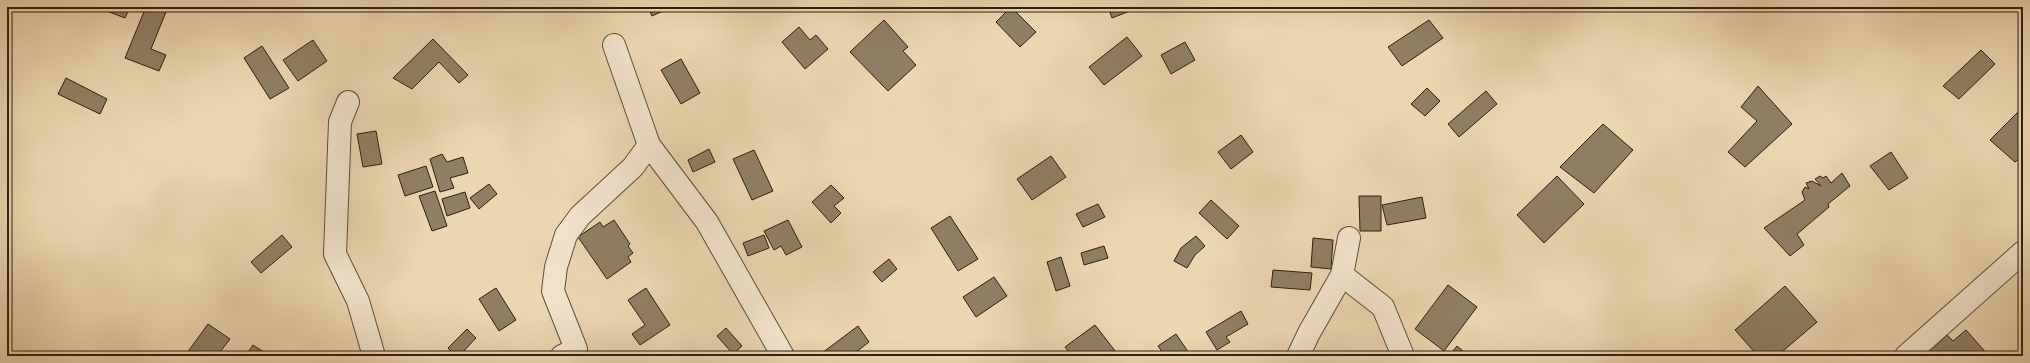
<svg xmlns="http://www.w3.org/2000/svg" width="2030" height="363" font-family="'IM FELL Double Pica',serif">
  <rect width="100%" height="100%" fill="#ecd6b0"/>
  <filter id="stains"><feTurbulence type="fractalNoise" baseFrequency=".005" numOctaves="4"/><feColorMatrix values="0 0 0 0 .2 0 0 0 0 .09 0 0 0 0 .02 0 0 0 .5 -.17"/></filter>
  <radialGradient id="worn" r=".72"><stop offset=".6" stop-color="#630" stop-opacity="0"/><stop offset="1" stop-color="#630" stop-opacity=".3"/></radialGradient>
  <path fill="#907f63" stroke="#2d2010" d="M96 7H130L125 18Z
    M146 7H168L151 49 166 55 159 71 125 58Z
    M648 7H672L652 16Z
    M1011 7 1036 32 1020 47 996 22Z
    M1108 7H1140L1112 18Z
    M884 20 908 47 903 51 916 65 888 91 850 52Z
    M1429 20 1443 38 1402 66 1388 47Z
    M799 27 810 40 816 35 828 49 805 69 782 42Z
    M1127 37 1142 56 1104 85 1089 67Z
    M433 39 468 75 459 83 439 62 412 89 393 78Z
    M313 40 327 61 298 81 283 60Z
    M1185 42 1195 60 1171 74 1161 55Z
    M262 46 289 88 270 99 244 58Z
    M1981 50 1995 64 1959 99 1943 86Z
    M681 59 700 93 681 104 661 70Z
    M66 78 107 99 100 114 58 94Z
    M1758 86 1792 124 1745 167 1728 152 1757 121 1741 107Z
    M1427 88 1440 101 1425 116 1411 104Z
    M1486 91 1497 104 1459 137 1448 124Z
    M2023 107V156L2015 162 1990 140Z
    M1603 124 1633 150 1594 193 1560 167Z
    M376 131 382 164 363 167 357 134Z
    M1241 135 1253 152 1231 169 1218 152Z
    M709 149 715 162 693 172 688 160Z
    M754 150 773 191 752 200 733 159Z
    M1891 152 1908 178 1889 190 1870 166Z
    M442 154 447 162 463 157 468 173 450 178 454 188 440 192 430 159Z
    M1051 156 1066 177 1032 200 1017 179Z
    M426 166 433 187 405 196 398 175Z
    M1842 173 1850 186 1828 204 1829 207 1797 234 1804 245 1790 256 1764 228 1805 200 1802 192 1805 187 1809 189 1806 183 1812 181 1821 186 1815 179 1820 176 1823 178 1826 176 1831 183Z
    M1557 176 1584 204 1544 243 1517 215Z
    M489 184 497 194 479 209 470 198Z
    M831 185 844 198 834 206 841 213 831 223 812 202Z
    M435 191 447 226 432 231 419 196Z
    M465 192 470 208 447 216 442 199Z
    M1359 196H1381V231H1360Z
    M1422 197 1426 218 1387 225 1382 205Z
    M1211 200 1239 226 1227 239 1199 213Z
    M1098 204 1105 217 1083 227 1076 214Z
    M950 216 978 259 958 271 931 228Z
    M614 220 630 244 628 246 633 253 628 257 631 262 607 279 578 237 600 222 603 227Z
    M788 220 802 247 786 255 781 246 774 250 764 231Z
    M282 235 292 247 261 273 251 262Z
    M764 235 769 248 748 256 743 243Z
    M1196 236 1205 246 1195 255 1187 268 1174 261 1181 248Z
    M1313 238 1333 240 1331 269 1311 267Z
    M1104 246 1108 258 1084 265 1081 253Z
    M1061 257 1070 286 1056 291 1047 262Z
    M889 259 897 269 882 282 873 272Z
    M1273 270 1312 273 1310 290 1271 287Z
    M994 277 1007 296 976 317 963 297Z
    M1448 285 1477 307 1444 351 1415 329Z
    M1785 286 1817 322 1777 356H1758L1735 330Z
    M496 288 516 320 499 331 479 299Z
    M646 288 670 325 640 345 632 334 645 325 628 300Z
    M1241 311 1248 324 1226 337 1230 342 1217 350 1206 332Z
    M208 324 230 339 217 356H191L187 353Z
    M1095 325 1119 356H1072L1065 347Z
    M858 326 869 342 851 356H825L822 353Z
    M726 328 742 346 733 354 717 336Z
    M467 329 476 338 459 356H455L448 348Z
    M1966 330 1989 356H1923L1947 335 1953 341Z
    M1176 334 1191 356H1165L1158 346Z
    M253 345 267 354 266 356H245Z
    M1457 346 1469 356H1449Z"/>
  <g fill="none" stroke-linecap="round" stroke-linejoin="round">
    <defs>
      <path id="street" d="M614 45 649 145 707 222 783 356
        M348 102 340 122 335 254 358 301 374 356
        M1342 275 1383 307 1403 356
        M562 356 576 349 553 291 556 267 566 235 580 216 633 167 649 145
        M1298 356 1309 333 1342 275 1349 238
        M1906 356 2023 252"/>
    </defs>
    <use href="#street" stroke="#5d4e38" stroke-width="24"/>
    <use href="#street" stroke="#f3e4cc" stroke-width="22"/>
  </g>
  <rect width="2030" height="363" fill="none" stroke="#ecd6b0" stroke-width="24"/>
  <rect x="8" y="8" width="2014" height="347" fill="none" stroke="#2d2010" stroke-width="2"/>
  <rect x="12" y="12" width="2006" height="339" fill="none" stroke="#2d2010"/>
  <rect width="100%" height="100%" filter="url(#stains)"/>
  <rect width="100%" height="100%" fill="url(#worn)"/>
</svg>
